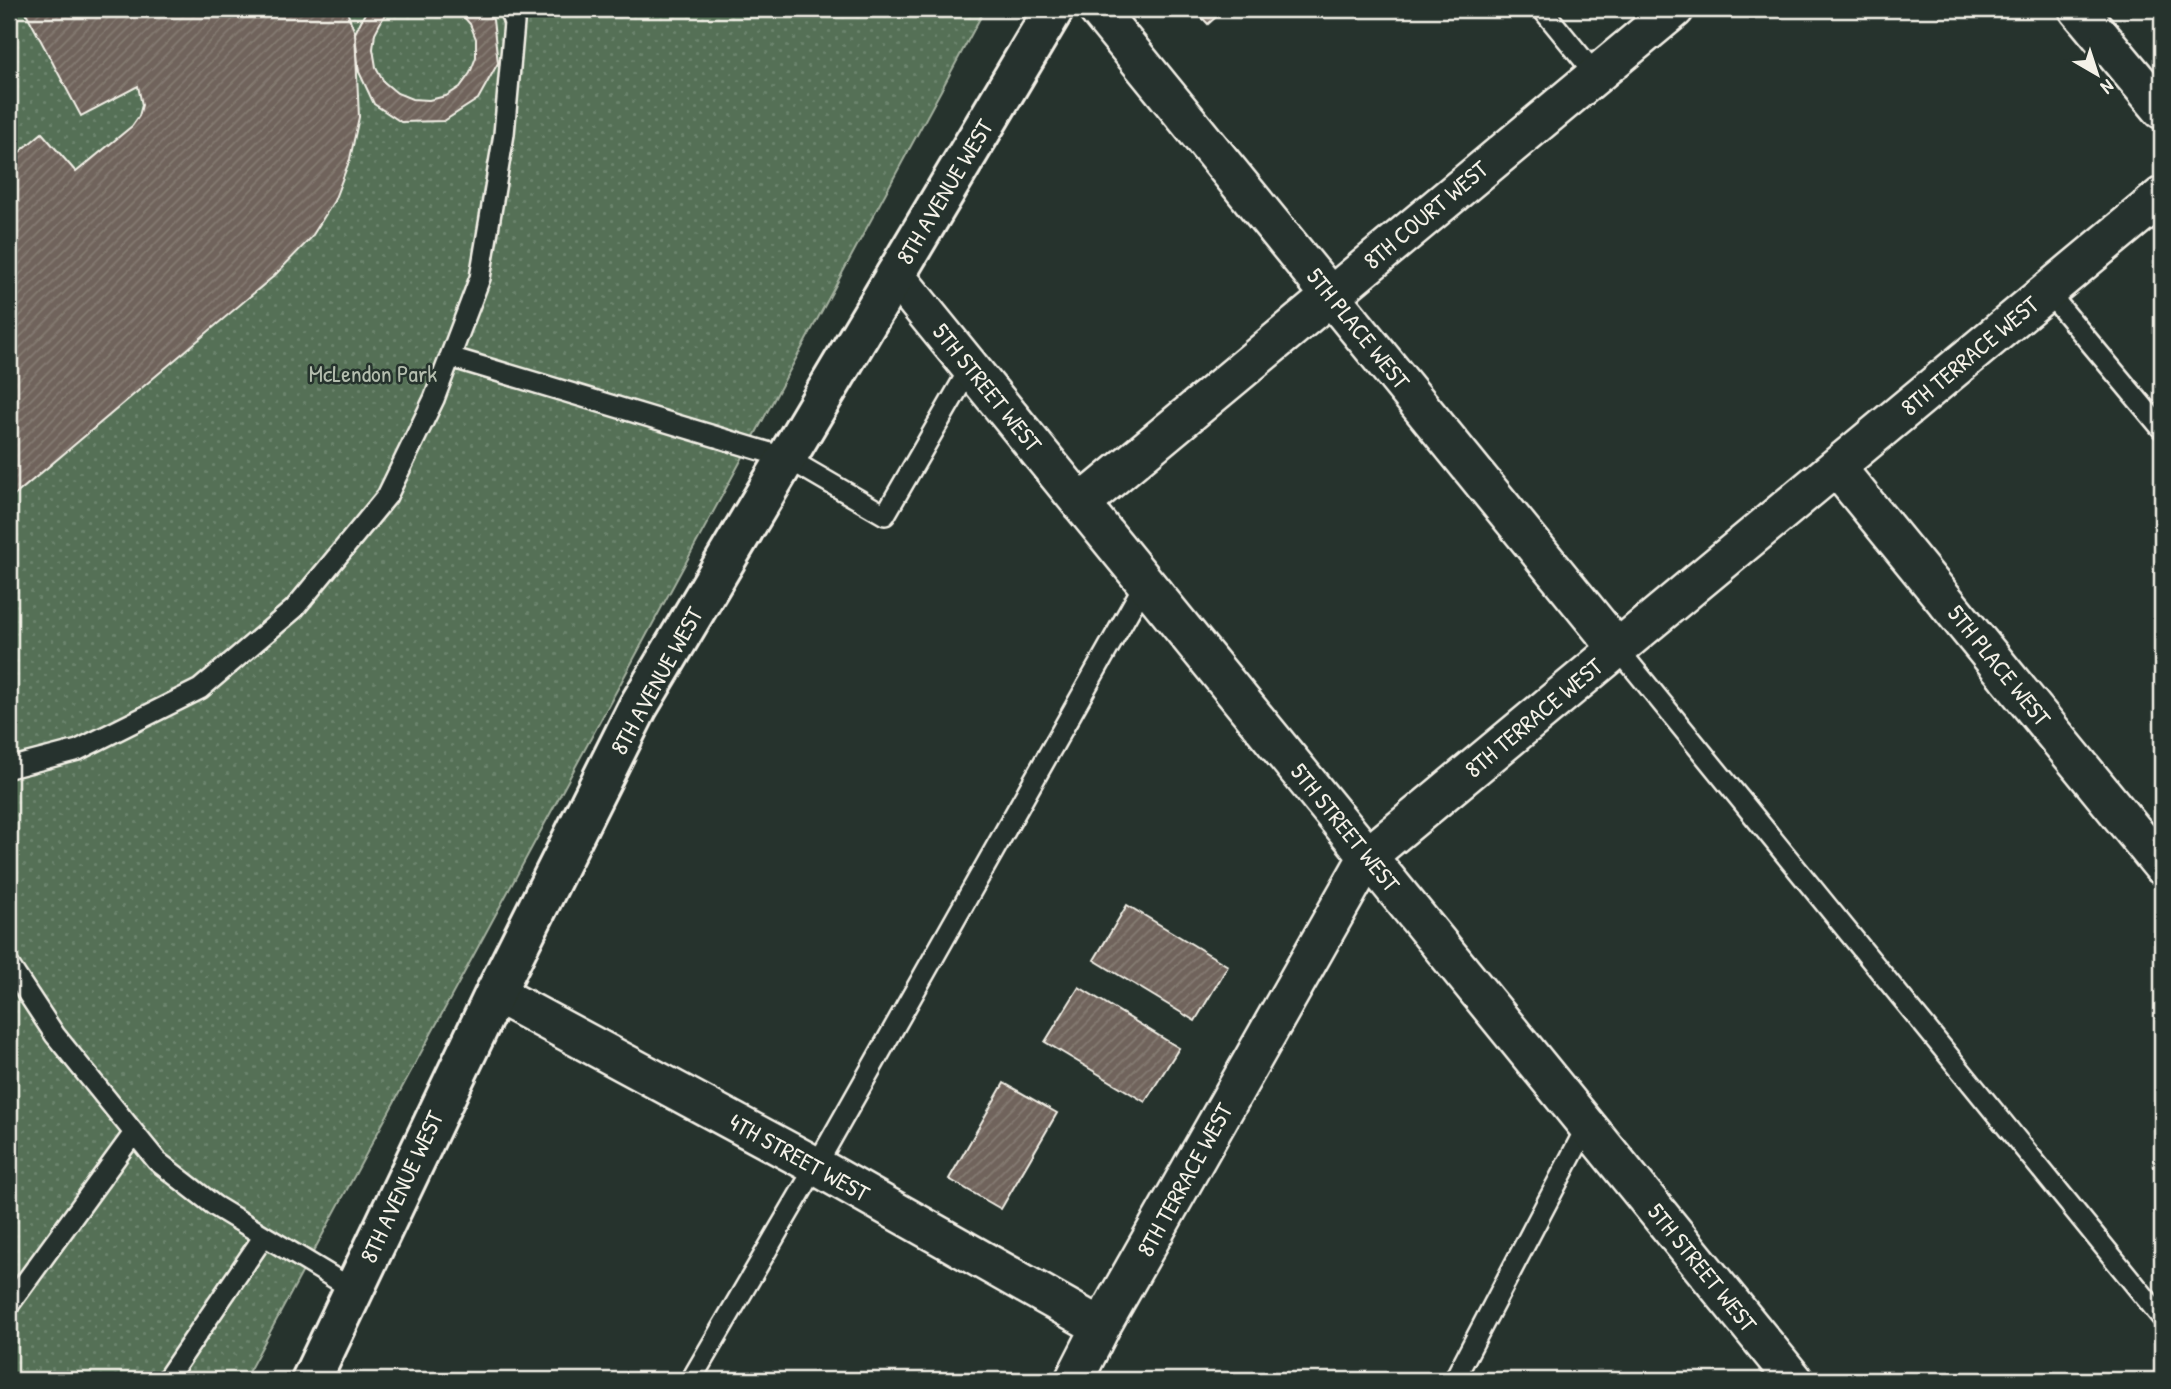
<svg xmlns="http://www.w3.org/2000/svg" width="2171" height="1389" font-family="'Patrick Hand',sans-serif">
  <defs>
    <pattern id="grass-dots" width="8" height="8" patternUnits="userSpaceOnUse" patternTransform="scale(1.75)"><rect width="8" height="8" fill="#547056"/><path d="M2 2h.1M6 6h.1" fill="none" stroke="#6d856e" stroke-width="1.8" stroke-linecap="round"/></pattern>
    <pattern id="building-hatch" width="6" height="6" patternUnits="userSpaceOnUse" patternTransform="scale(1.75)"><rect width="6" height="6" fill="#70645b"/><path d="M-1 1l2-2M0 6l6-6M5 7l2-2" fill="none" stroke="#857b73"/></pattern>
  </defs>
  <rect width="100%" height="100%" fill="#26332d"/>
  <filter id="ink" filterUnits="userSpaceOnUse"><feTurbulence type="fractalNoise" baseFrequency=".0143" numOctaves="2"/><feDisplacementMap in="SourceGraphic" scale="14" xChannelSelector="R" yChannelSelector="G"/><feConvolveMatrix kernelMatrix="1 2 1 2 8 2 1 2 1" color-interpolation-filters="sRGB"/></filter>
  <g filter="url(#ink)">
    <path fill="url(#grass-dots)" stroke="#a4b09f" stroke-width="2" d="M9 9H985L244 1380H9Z"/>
    <path fill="url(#building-hatch)" stroke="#f4f1e8" stroke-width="2" d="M24 9H346L355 33 359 117 350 159 334 201 311 238 274 276 9 500V161L42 133 76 172 132 126 139 116 142 105 138 86 81 116Z
      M367 9H393L383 18 375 33 373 49 376 67 384 82 397 93 412 99 429 100 446 96 460 87 470 73 476 57V39L470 24 457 9H484L493 20 498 63 478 99 444 121 401 122 374 104 359 72 355 33Z
      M1194 9H1225L1208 24Z
      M1127 905 1228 966 1195 1021 1094 960Z
      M1079 987 1179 1048 1145 1102 1045 1042Z
      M1004 1083 1057 1113 1001 1209 949 1179Z"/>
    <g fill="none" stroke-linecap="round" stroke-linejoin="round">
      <defs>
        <path id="service" d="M1542 9 1596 75
          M2047 291 2162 429
          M450 357 787 458 885 515 970 368
          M1618 649 2162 1318
          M9 768 78 750 200 689 294 609 387 496 434 399 480 278 504 134 514 23 509 9
          M9 965 55 1035 157 1161 215 1206 354 1290
          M9 1305 134 1133
          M166 1380 264 1236
          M691 1380 816 1166 1145 583
          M1454 1380 1587 1126"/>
        <path id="minor" d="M1097 9 1618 649
          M2078 9 2162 110
          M895 275 1794 1380
          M1836 467 2162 866
          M1081 504 1675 9
          M495 993 816 1166 1101 1327
          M1074 1380 1101 1327 1368 856 2162 196"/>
        <path id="secondary" d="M311 1380 495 993 638 707 1054 9"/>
      </defs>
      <use href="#service" stroke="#f4f1e8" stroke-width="24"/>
      <use href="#minor" stroke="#f4f1e8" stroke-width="42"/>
      <use href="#secondary" stroke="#f4f1e8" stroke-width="44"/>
      <use href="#service" stroke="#26332d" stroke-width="19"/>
      <use href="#minor" stroke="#26332d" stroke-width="37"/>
      <use href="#secondary" stroke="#26332d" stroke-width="38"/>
    </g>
  </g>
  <g text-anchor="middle" stroke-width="5" stroke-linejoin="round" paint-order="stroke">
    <g font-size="24" fill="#f4f1e8" stroke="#26332d">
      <text transform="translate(945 192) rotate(-59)" y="8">8TH AVENUE WEST</text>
      <text transform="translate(1426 215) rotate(-40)" y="8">8TH COURT WEST</text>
      <text transform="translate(1358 329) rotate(51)" y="8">5TH PLACE WEST</text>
      <text transform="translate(1970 356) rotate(-40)" y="8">8TH TERRACE WEST</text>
      <text transform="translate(987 388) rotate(51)" y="8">5TH STREET WEST</text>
      <text transform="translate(1999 666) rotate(51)" y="8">5TH PLACE WEST</text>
      <text transform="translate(657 681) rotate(-61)" y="8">8TH AVENUE WEST</text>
      <text transform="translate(1534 718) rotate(-40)" y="8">8TH TERRACE WEST</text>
      <text transform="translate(1345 828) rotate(51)" y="8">5TH STREET WEST</text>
      <text transform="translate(799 1158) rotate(29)" y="8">4TH STREET WEST</text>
      <text transform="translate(1185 1180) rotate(-61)" y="8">8TH TERRACE WEST</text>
      <text transform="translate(402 1187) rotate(-65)" y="8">8TH AVENUE WEST</text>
      <text transform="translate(1702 1268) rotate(51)" y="8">5TH STREET WEST</text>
    </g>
    <g font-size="24" fill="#b4bdae" stroke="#26332d">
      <text x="373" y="382">McLendon Park</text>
    </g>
  </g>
  <rect width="2171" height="1389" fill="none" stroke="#26332d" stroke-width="35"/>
  <rect x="18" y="18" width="2136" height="1354" fill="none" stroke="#f4f1e8" stroke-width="2.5" filter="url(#ink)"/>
  <g transform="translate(2097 74) rotate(141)" stroke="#26332d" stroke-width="5" paint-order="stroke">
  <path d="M0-5L12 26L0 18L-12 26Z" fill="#f4f1e8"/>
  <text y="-10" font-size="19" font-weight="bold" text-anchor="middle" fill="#f4f1e8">N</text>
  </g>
</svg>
